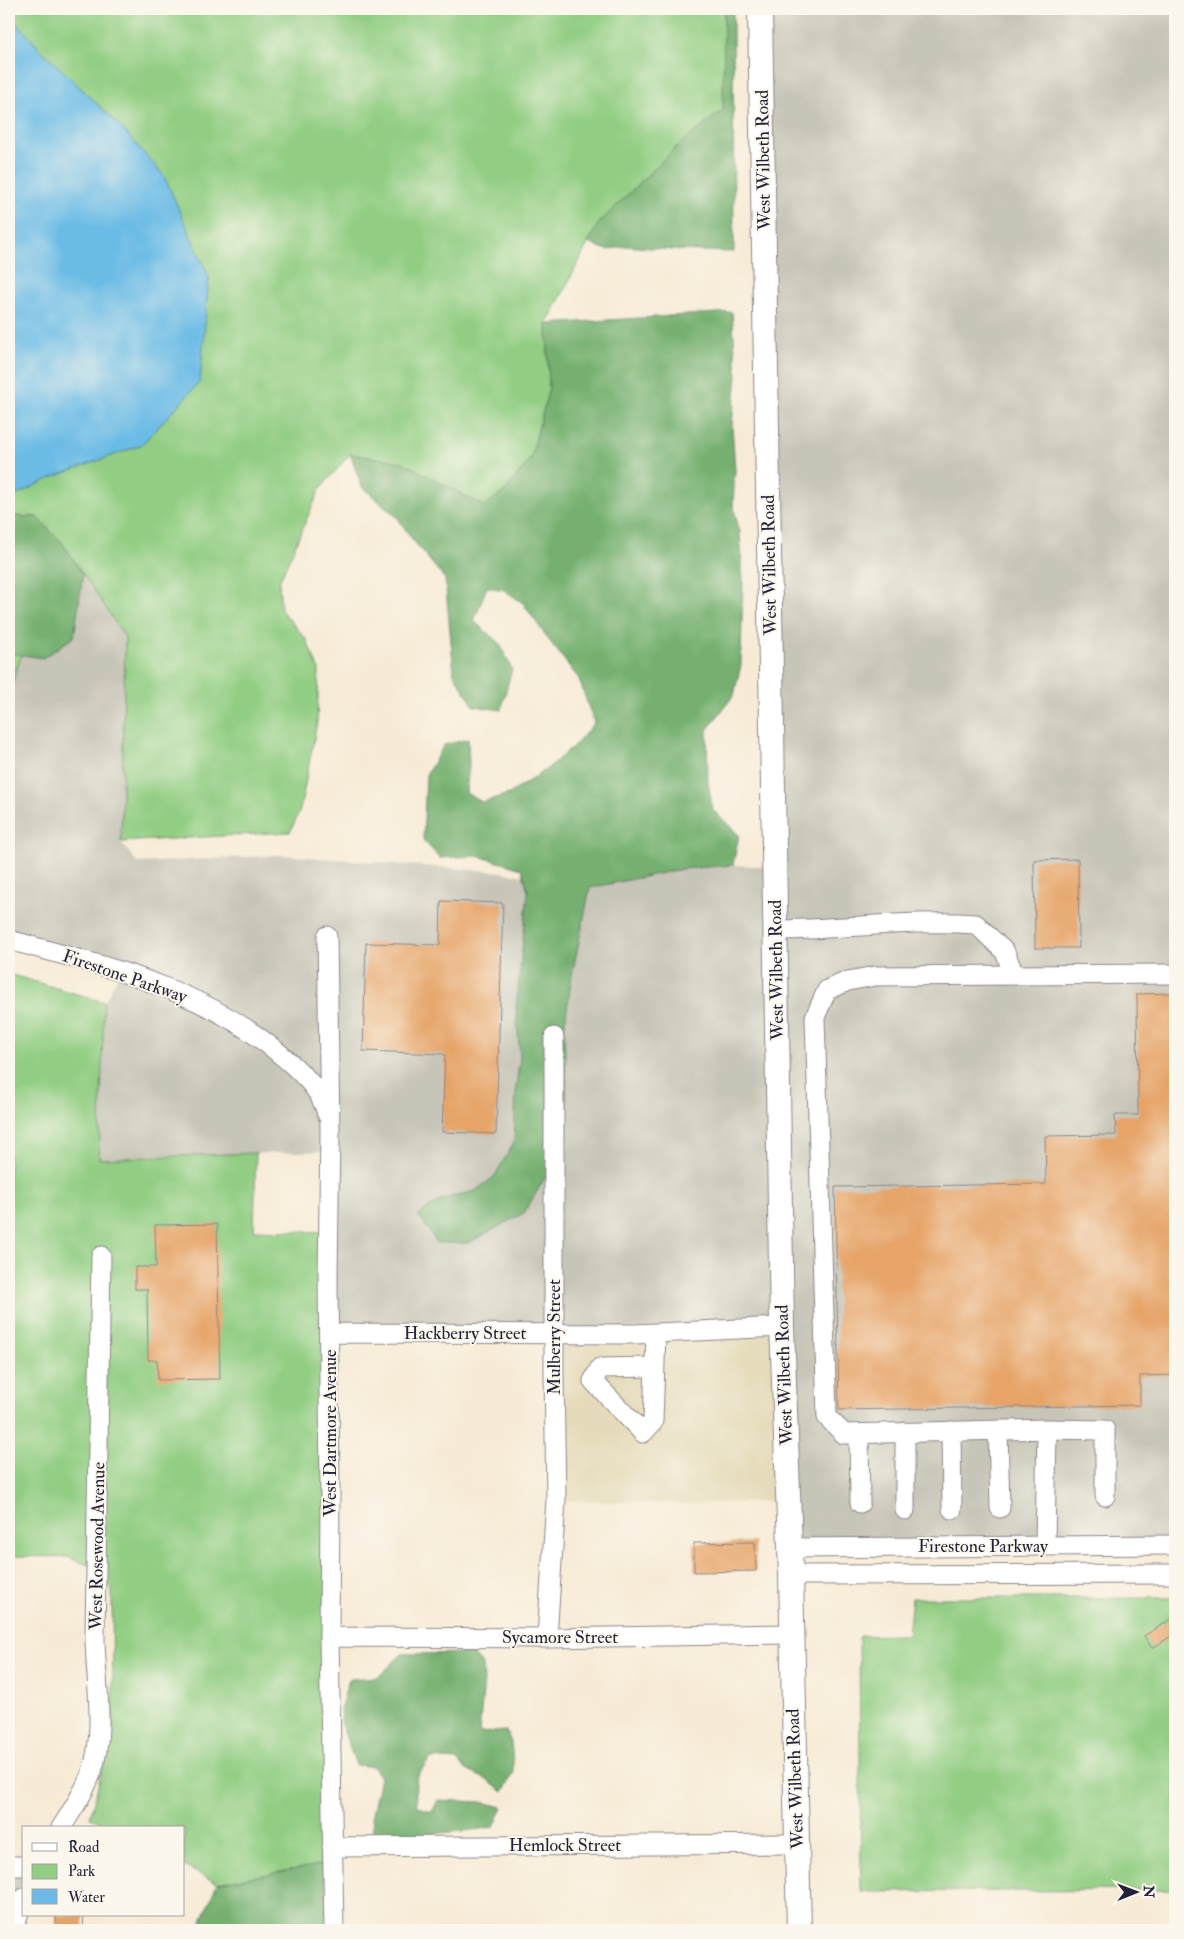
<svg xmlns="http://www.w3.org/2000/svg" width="1184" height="1939" font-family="'IM FELL Double Pica',serif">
  <rect width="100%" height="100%" fill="#fbf7ec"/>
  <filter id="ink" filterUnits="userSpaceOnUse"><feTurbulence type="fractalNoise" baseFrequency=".02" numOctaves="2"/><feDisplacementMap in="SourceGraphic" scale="10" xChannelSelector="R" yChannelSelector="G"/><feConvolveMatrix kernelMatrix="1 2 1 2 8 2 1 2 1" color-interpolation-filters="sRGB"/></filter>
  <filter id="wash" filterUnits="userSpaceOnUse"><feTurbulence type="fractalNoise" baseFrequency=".0096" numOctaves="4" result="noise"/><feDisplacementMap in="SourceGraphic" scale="20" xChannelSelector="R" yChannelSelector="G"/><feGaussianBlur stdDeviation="1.12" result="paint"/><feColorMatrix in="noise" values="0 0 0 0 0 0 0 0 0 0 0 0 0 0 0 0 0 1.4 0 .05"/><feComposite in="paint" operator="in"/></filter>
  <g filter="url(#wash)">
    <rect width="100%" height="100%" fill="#f7ebd6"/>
    <path fill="#e5dbba" d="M782 1327 788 1499 764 1502 676 1504 556 1500 554 1334Z"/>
    <path fill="#c7c5b8" d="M760 9H1175V1545L790 1548Z
      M83 575 125 637 121 842 137 863 282 855 501 872 590 888 682 869 733 865 774 867 782 1327 329 1333 330 1151 99 1159 104 1002 121 971 9 940V691L22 655 43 658 74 637Z
      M9 1866H24V1898L9 1930Z"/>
    <path fill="#91cd82" stroke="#5a785e" d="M9 9H724L723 110 674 149 598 224 547 324 549 388 531 458 505 491 484 506 402 462 350 454 320 489 279 582 281 610 306 639 319 670 317 723 300 810 290 832 121 842 125 637 61 541 37 517 9 516Z
      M9 653 22 655 9 691Z
      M9 974 104 1002 99 1159 256 1153 254 1230 329 1232 325 1864 217 1883 184 1866V1828H111L90 1817 113 1727 112 1589 96 1568 67 1557 9 1556Z
      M912 1598H1175V1890L861 1892 859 1636 908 1635Z"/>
    <path fill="#74b070" stroke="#4b6956" d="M724 9H733L734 252 673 250 626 246 607 250 588 243 598 224 674 149 723 110Z
      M732 312 737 377 732 424 735 470 733 506 740 532 743 579 741 665 734 695 707 730 708 782 713 810 739 835 733 865 682 869 590 888 572 975 564 1030 567 1114 545 1178 524 1213 468 1243H437L418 1215 443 1199 475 1191 494 1177 514 1142 516 1086 520 1056 516 1009 528 892 522 869 478 856 440 858 423 840 426 775 444 745 468 739 469 767 466 793 482 802 509 794 547 769 578 742 594 723 579 679 548 639 523 603 504 590 487 587 474 621 500 644 512 669 501 710 474 706 454 674 445 579 412 539 397 517 362 487 350 454 402 462 484 506 505 491 531 458 549 388 547 324Z
      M9 516 37 517 61 541 83 575 74 637 43 658 9 653Z
      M472 1653 483 1665 484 1681 479 1733 506 1731 511 1742 514 1772 503 1792 484 1778 469 1772 456 1760 431 1758C415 1777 414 1781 417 1806L432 1812 438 1800 482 1802 503 1807 494 1827C454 1833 413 1836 373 1834L372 1814 380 1778 374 1767 356 1765 342 1727 340 1710 349 1679 378 1677 402 1654Z
      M325 1864 327 1930H200V1926L217 1883Z"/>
    <path fill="#6bbbe6" stroke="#466e90" d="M9 14 37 46 121 127 164 176 209 277 200 382 141 445 51 478 13 497 9 496Z"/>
    <g id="blocks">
      <path fill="#e6a469" d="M1078 859 1079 948H1035L1034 860Z
        M441 901 503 903 496 1134 442 1132 445 1054 363 1051 366 943 440 945Z
        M1175 993V1375L1140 1376V1405L839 1410 835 1187 1046 1184 1045 1136 1116 1135 1115 1115H1138L1137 994Z
        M217 1224 220 1379 158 1380 157 1360H148L147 1289H135V1267H156L155 1225Z
        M755 1542 756 1571 694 1572V1543Z
        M1175 1617V1634L1152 1648 1144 1636Z
        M56 1915H84L83 1930H56Z"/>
    </g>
  </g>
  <g filter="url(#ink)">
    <use href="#blocks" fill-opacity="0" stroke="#8c8688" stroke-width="1"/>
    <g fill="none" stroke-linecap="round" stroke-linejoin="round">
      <defs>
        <path id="minor" d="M775 930C842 930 909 919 976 924L1005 952 1014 975
          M327 936 330 1132 328 1277 330 1496 329 1637 334 1930
          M9 940C108 967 209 990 287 1060 305 1076 321 1091 327 1114
          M329 1333 635 1334 782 1327
          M655 1367 600 1368 593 1381 643 1433 653 1422 656 1333
          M1047 1429 1105 1430V1496
          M998 1430 1000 1508
          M951 1431 952 1509
          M905 1432V1510
          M859 1434 860 1503
          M1045 1545 1047 1429 844 1434 827 1417 815 1017 827 990 848 981 875 976 1175 974
          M790 1548 1175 1545
          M791 1575 1175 1574
          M329 1637 547 1638 792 1634
          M547 1638 556 1500 554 1374V1037
          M61 1828C72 1810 85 1792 92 1771 106 1730 95 1678 95 1635 97 1509 99 1382 101 1256
          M332 1847 797 1844
          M9 1866H24
          M13 1930 24 1898"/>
        <path id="major" d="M760 9 782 1327 791 1575 799 1930"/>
      </defs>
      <use href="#minor" stroke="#8c8688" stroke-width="21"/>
      <use href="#major" stroke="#8c8688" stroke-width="26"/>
      <use href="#minor" stroke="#fff" stroke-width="19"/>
      <use href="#major" stroke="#fff" stroke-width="24"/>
    </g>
  </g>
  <g text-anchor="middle" stroke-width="4" stroke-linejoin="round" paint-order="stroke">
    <g font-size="18" fill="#22223b" stroke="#fbf7ec">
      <text transform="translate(763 160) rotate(-91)" y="6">West Wilbeth Road</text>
      <text transform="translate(769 565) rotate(-91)" y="6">West Wilbeth Road</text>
      <text transform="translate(776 970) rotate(-91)" y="6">West Wilbeth Road</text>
      <text transform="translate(125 976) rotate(19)" y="6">Firestone Parkway</text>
      <text x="465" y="1339">Hackberry Street</text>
      <text transform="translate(554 1337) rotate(-90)" y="6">Mulberry Street</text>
      <text transform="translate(784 1375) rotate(-92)" y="6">West Wilbeth Road</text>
      <text transform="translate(330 1433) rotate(-90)" y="6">West Dartmore Avenue</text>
      <text transform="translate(97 1546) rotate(-89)" y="6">West Rosewood Avenue</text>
      <text x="983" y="1552">Firestone Parkway</text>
      <text x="560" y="1643">Sycamore Street</text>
      <text transform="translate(795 1779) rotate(-92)" y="6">West Wilbeth Road</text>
      <text x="565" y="1851">Hemlock Street</text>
    </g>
  </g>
  <rect width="1184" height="1939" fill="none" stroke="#fbf7ec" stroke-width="30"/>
  <rect x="22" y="1826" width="162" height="90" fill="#fbf7ec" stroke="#a4a2a5"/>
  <rect x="32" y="1843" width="25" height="8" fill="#ffffff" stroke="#a4a2a5"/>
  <text x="68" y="1852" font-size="15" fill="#22223b">Road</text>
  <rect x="32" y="1864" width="25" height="15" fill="#91cd82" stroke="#a4a2a5"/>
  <text x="68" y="1876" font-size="15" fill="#22223b">Park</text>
  <rect x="32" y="1889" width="25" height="15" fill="#6bbbe6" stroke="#a4a2a5"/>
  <text x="68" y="1902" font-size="15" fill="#22223b">Water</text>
  <g transform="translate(1136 1892) rotate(89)" stroke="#fbf7ec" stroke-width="4" paint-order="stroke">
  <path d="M0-4L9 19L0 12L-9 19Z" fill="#22223b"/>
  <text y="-8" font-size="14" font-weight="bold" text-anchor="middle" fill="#22223b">N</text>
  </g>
</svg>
